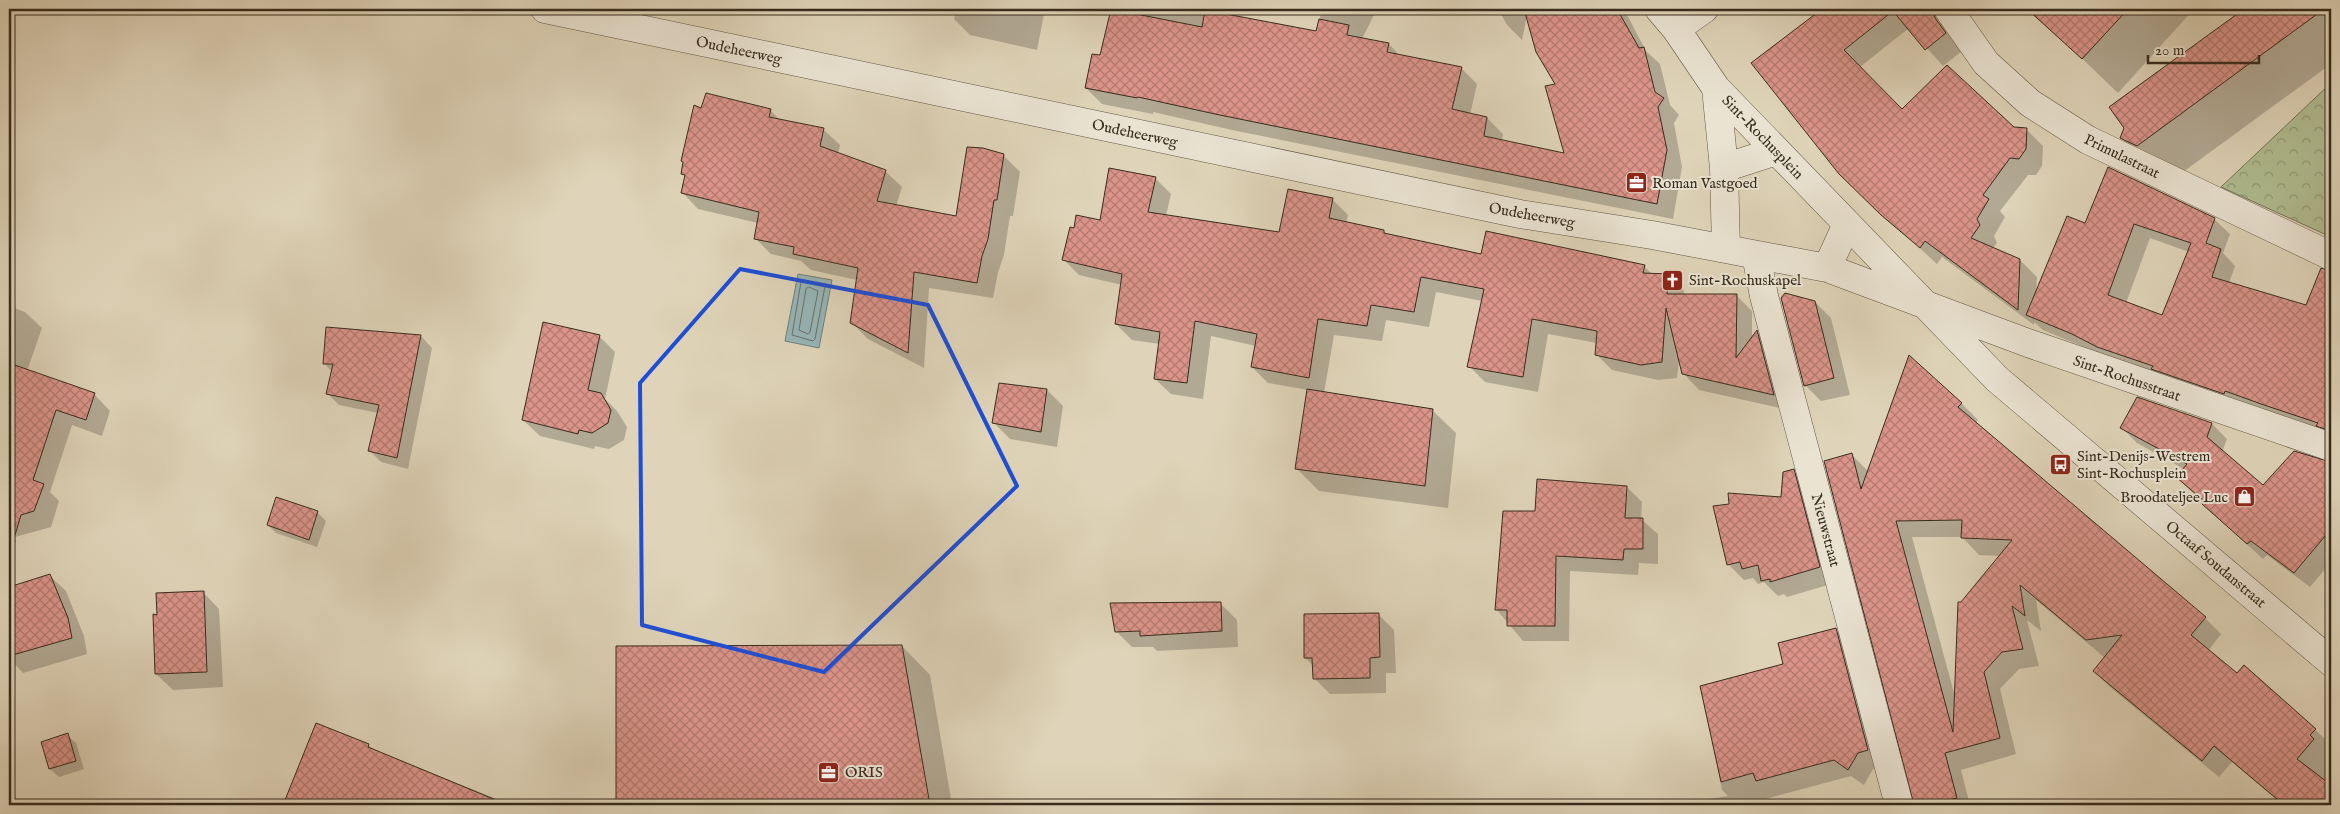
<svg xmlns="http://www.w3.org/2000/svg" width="2340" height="814" font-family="'IM FELL English',serif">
  <defs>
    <pattern id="park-crowns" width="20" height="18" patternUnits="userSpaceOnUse" patternTransform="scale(1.25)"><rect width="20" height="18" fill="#b0bd91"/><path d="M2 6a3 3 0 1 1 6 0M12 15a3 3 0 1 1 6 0" fill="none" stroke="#909a76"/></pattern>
    <pattern id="building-cross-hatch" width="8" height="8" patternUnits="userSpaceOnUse" patternTransform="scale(1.25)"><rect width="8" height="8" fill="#db948a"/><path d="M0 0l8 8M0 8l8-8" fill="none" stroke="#b37970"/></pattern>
  </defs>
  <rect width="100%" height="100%" fill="#dfd4b9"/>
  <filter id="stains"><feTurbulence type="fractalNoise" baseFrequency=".004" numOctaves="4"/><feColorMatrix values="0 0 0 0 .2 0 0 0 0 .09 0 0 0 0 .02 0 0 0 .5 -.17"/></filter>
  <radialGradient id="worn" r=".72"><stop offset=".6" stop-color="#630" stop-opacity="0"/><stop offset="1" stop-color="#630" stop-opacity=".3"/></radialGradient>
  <path fill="url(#park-crowns)" stroke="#747457" d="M2331 83V237L2221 187Z"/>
  <path fill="#97b6b9" stroke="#717f7b" d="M798 274 832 280 819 348 785 341Z"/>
  <path fill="#0003" fill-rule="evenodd" d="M956 9H1045L1037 50 970 35 954 19Z
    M1146 9H1196L1317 32 1322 9H1377L1362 39 1389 44 1400 56 1461 68 1477 84 1470 115 1487 118 1503 134 1502 141 1565 154 1557 85 1527 15 1522 40 1507 25 1498 9H1624L1646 51 1660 64 1670 105 1679 115 1674 123 1682 167 1673 219 1232 130 1153 112V114L1102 104 1086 88 1101 57 1144 17Z
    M1824 9H1941L1962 51 1943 66 1909 28 1860 67 1902 110 2026 129 2043 146 2042 166 2036 175H2028L2000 211 2005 217 1994 236 1997 243 1992 249 2020 260 2037 277 2036 293 2085 225 2214 219 2230 234 2223 253 2235 266 2229 283 2307 307 2319 276 2331 281V438L2114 362 2089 349 2043 330 2034 322V325L1942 257 1937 264 1858 191 1752 63ZM2150 238 2189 252 2162 316 2126 303Z
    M2056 9H2194L2118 93 2044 22Z
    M2246 9H2331V64L2172 180 2156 173 2121 138 2125 128 2111 108Z
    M702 109 770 110 780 120 823 129 840 145 838 154 885 171 902 187 896 206 957 218 1003 155 1020 172 1013 216H1010L1004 255 998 272 993 298 929 288 924 368 868 339 851 322 857 280 811 270 801 261 771 254 755 238 758 223 698 209 682 192 686 177 683 173 684 163 682 161Z
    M1155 178 1171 194 1166 216 1280 233 1332 199 1348 215 1346 223 1384 232 1387 235 1482 256 1644 266 1653 275H1668L1684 291V295H1736L1752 311V339L1757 332 1772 347 1789 410 1699 390 1683 373 1679 359 1677 378 1658 380 1612 370 1596 354 1597 343 1548 334 1538 392 1485 382 1469 366 1482 301 1436 292 1429 327 1386 320 1382 341 1334 335 1324 393 1432 410 1456 433 1448 508 1319 491 1296 468 1308 390 1268 383 1252 367 1256 346 1211 336 1203 399 1171 394 1155 379 1160 344 1132 340 1116 324 1122 285 1079 275 1063 259 1075 229 1101 221Z
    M1815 302 1831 318 1850 395 1821 401 1805 385Z
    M9 306 25 312 42 328 27 371 94 394 110 411 102 436 72 425 50 492 59 501 51 527 15 537 16 542 9 544Z
    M421 336 432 348 408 469 381 462 370 451 378 413 339 405 328 394 332 372 324 363Z
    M599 336 615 352 605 399 617 411 627 427 624 440 609 449 595 446 594 449 540 436 523 420Z
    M1909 358 1962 404 1978 420 1975 424 2205 618 2221 634 2208 651 2237 675 2244 667 2331 744V805H2275L2278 801 2232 762 2219 777 2111 688 2094 671 2107 656 2104 657 2036 600 2041 631 2027 620 2039 666 2019 669 2000 689 2016 754 1961 770 1970 805H1915L1852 455 1869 472ZM1912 537H1962L1979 555 2001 556 1962 603 1955 697Z
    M1047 390 1063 406 1057 447 1010 439 994 423Z
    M2212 424 2227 439 2222 452 2263 487 2294 452 2331 463V562L2310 587 2267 555 2263 559 2219 519 2177 477 2184 469 2137 443 2122 428Z
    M1793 471 1809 486 1835 583 1787 597 1784 594 1778 596 1764 582 1758 584 1753 578 1744 580 1728 564 1730 505 1782 498Z
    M1627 487 1642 502 1641 519 1658 534V564L1639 563 1638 575 1570 571 1569 641H1523L1496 609 1536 512Z
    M277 498 318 513 326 521 317 547 276 533 268 525Z
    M49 575 66 591 84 636 87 654 23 673 9 658V588Z
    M203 592 219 609 223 687 173 690 156 674 158 616Z
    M1220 603 1237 620 1238 647 1157 651 1153 647H1132L1116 631Z
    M1378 614 1394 630 1396 673H1386V693L1330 694 1314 678V666L1305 658Z
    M1836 630 1852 646 1883 765 1873 769 1864 785 1851 776 1754 802 1758 805H1671L1728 796 1722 790 1702 687 1785 665Z
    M902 646 930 675 952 805H617V647Z
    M317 725 368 745 374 750 512 805H284Z
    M67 735 76 743 84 769 59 777 50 769 43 742Z"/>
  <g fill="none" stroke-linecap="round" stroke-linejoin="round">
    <path stroke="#68716b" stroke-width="1" d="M804 280 825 286 815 339 813 341 792 335 801 282Z
      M809 287 818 291 810 332 808 334 799 330 806 289Z"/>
  </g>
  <path fill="url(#building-cross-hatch)" stroke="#382c1d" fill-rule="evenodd" d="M1111 9 1202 27 1205 10 1316 31 1319 19 1349 25 1347 35 1389 43 1387 52 1462 67 1452 109 1487 117 1484 136 1564 153 1545 86 1555 84 1536 52 1524 9H1617L1639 48 1644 47 1655 92 1664 98 1658 107 1667 150 1657 204 1215 114 1138 97 1137 98 1085 88 1092 54 1100 55Z
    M1822 9H1933L1935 18 1946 33 1925 50 1893 11 1844 50 1902 109 1947 65 2014 127 2027 128 2026 149 2019 159 2010 158 1983 195 1989 199 1977 219 1980 225 1971 238 2020 259 2018 310 1925 241 1920 248 1881 215 1839 174 1751 63Z
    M2027 9H2128L2082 59Z
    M2244 9H2324L2137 146 2120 138 2124 128 2109 107Z
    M706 93 771 109 769 117 824 128 820 146 886 170 877 201 956 216 967 147 983 148 1004 154 997 200H994L988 239 982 256 977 283 914 272 908 353 850 323 858 268 793 254 794 247 754 239 759 212 681 193 685 175 681 174 683 162 681 161 694 105 701 108Z
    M2108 167 2215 218 2206 243 2221 249 2212 277 2306 305 2321 268 2331 271V431L2316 426 2318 423 2264 405 2225 391 2224 394 2151 369 2153 366 2097 347 2072 334 2026 315 2067 216 2085 223ZM2134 224 2191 243 2162 315 2108 295Z
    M1109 168 1156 177 1148 212 1279 232 1288 189 1333 198 1329 218 1384 230V233L1481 254 1486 231 1645 265 1643 273 1669 274 1667 294H1737L1736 358 1757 330 1774 395 1682 374 1666 308 1662 362 1641 365 1595 355 1597 331 1532 319 1523 377 1467 367 1484 289 1421 277 1414 312 1371 305 1367 326 1318 319 1309 378 1251 367 1257 334 1195 321 1187 383 1154 379 1160 332 1115 324 1122 274 1062 260 1070 227 1074 228 1076 215 1100 220Z
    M1785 293 1815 301 1834 378 1804 386 1781 298Z
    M543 322 600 335 588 390 601 393 611 410 608 423 592 433 579 430 578 434 522 420Z
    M326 327 421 335 397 458 368 451 379 405 326 394 333 364H323Z
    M1909 355 1962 403 1958 407 2206 617 2191 635 2237 673 2244 665 2316 729 2310 735 2314 739 2297 759 2331 785V805H2284L2214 746 2202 761 2093 671 2122 635 2086 640 2020 585 2025 616 2012 606 2023 649 2002 652 1984 672 2000 738 1945 753 1957 798 1928 805H1914L1824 461 1852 453 1861 489ZM1962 520 1961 538 2012 540 1961 602H1958L1953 732 1896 521Z
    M9 363 95 393 86 420 56 410 33 480 44 484 34 511 21 515 15 535 9 534Z
    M999 383 1047 389 1041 432 992 423Z
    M1307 389 1433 409 1425 486 1295 469Z
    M2137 397 2212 423 2207 437 2263 485 2294 451 2331 462V529L2294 573 2251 541 2247 544 2202 504 2204 501 2176 477 2187 464 2120 428Z
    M1794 469 1820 567 1770 582V579L1761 581 1758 565 1742 569 1740 562 1727 565 1713 506 1729 504 1728 493 1781 497 1783 472Z
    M1537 479 1627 486 1625 518H1643V549H1624L1623 560 1556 556 1555 626H1507V610H1495L1503 511H1535Z
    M276 497 318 511 309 540 267 525Z
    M50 574 68 618 72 638 9 656V587Z
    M204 591 207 672 155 674 153 614 157 615 156 593Z
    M1221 602 1222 631 1140 636V631L1115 632 1110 603Z
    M1379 613 1380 657 1370 658V678L1313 679 1312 658H1304V614Z
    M1836 628 1868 750 1858 753 1848 770 1834 760 1756 781 1753 773 1721 782 1700 686 1783 664 1778 643Z
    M902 645 930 805H616V646Z
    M316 723 369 744 368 747 508 805H283Z
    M68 733 76 761 49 769 41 742Z"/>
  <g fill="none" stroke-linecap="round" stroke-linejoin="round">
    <defs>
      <path id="minor" d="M545 9 1520 214 1652 235 1827 268 2028 343 2331 447
        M1659 9 1676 29 1716 88 1997 379 2331 662
        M1948 9 1986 63 2030 103 2088 140 2331 256
        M1676 29 1704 9
        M1716 88 1724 168 1726 249
        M1724 168 1776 151
        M1756 255 1764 296 1899 805
        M1827 268 1847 224"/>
    </defs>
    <use href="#minor" stroke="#625644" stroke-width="29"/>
    <use href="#minor" stroke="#eae3d2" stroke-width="28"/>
  </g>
  <path fill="none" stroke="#1d4ed8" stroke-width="4" stroke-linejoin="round" d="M740 269 928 305 1017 486 824 672 642 625 640 383Z"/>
  <defs>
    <symbol id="office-square" viewBox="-11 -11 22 22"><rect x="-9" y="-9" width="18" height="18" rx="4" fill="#8f2418" stroke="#eae3d2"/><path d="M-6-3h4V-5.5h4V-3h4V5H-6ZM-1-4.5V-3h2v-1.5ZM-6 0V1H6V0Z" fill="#fff"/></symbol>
    <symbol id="church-square" viewBox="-11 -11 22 22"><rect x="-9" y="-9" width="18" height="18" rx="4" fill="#8f2418" stroke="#eae3d2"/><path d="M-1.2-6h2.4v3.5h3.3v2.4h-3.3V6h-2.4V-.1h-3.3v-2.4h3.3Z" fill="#fff"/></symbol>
    <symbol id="bus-square" viewBox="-11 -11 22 22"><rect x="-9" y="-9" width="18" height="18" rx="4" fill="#8f2418" stroke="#eae3d2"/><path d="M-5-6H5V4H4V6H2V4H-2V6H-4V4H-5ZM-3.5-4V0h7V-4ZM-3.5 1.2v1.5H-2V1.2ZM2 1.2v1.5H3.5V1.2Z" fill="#fff"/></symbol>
    <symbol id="shop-square" viewBox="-11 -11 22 22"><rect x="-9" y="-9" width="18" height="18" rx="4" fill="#8f2418" stroke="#eae3d2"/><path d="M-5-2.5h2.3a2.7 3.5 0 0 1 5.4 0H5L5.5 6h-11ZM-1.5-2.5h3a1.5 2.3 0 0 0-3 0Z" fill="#fff"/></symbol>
  </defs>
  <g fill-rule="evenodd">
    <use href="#office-square" x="1624" y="170" width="25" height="25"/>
    <use href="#church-square" x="1660" y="268" width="25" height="25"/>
    <use href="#bus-square" x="2048" y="452" width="25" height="25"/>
    <use href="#shop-square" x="2232" y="484" width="25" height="25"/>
    <use href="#office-square" x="816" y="760" width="25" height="25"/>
  </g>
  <g text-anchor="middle" stroke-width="4" stroke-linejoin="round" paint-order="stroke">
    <g font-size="15" fill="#382c1d" stroke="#eae3d2">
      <text transform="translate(739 50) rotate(12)" y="5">Oudeheerweg</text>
      <text transform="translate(1135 133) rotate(12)" y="5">Oudeheerweg</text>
      <text transform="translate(1763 137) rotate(46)" y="5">Sint-Rochusplein</text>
      <text transform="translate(2122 156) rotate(26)" y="5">Primulastraat</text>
      <text transform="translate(1532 215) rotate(10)" y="5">Oudeheerweg</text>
      <text transform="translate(2127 378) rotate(19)" y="5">Sint-Rochusstraat</text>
      <text transform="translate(1826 530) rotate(75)" y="5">Nieuwstraat</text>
      <text transform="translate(2216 564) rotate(40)" y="5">Octaaf Soudanstraat</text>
    </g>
    <g font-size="15" fill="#382c1d" stroke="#eae3d2" text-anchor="start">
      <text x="1652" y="188">Roman Vastgoed</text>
      <text x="1689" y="285">Sint-Rochuskapel</text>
      <text x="2077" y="461">Sint-Denijs-Westrem<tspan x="2077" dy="17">Sint-Rochusplein</tspan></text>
      <text x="2228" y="502" text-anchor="end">Broodateljee Luc</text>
      <text x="845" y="777">ORIS</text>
    </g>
  </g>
  <rect width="2340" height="814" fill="none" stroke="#dfd4b9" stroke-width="30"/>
  <rect x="10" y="10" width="2320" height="794" fill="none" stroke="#382c1d" stroke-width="2.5"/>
  <rect x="15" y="15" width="2310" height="784" fill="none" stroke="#382c1d"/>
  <path d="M2148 55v8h111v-8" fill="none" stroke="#382c1d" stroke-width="2.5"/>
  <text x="2155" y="55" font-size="15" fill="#382c1d" stroke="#eae3d2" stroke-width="4" paint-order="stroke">20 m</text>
  <rect width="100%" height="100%" filter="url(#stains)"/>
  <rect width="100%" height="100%" fill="url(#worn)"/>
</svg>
